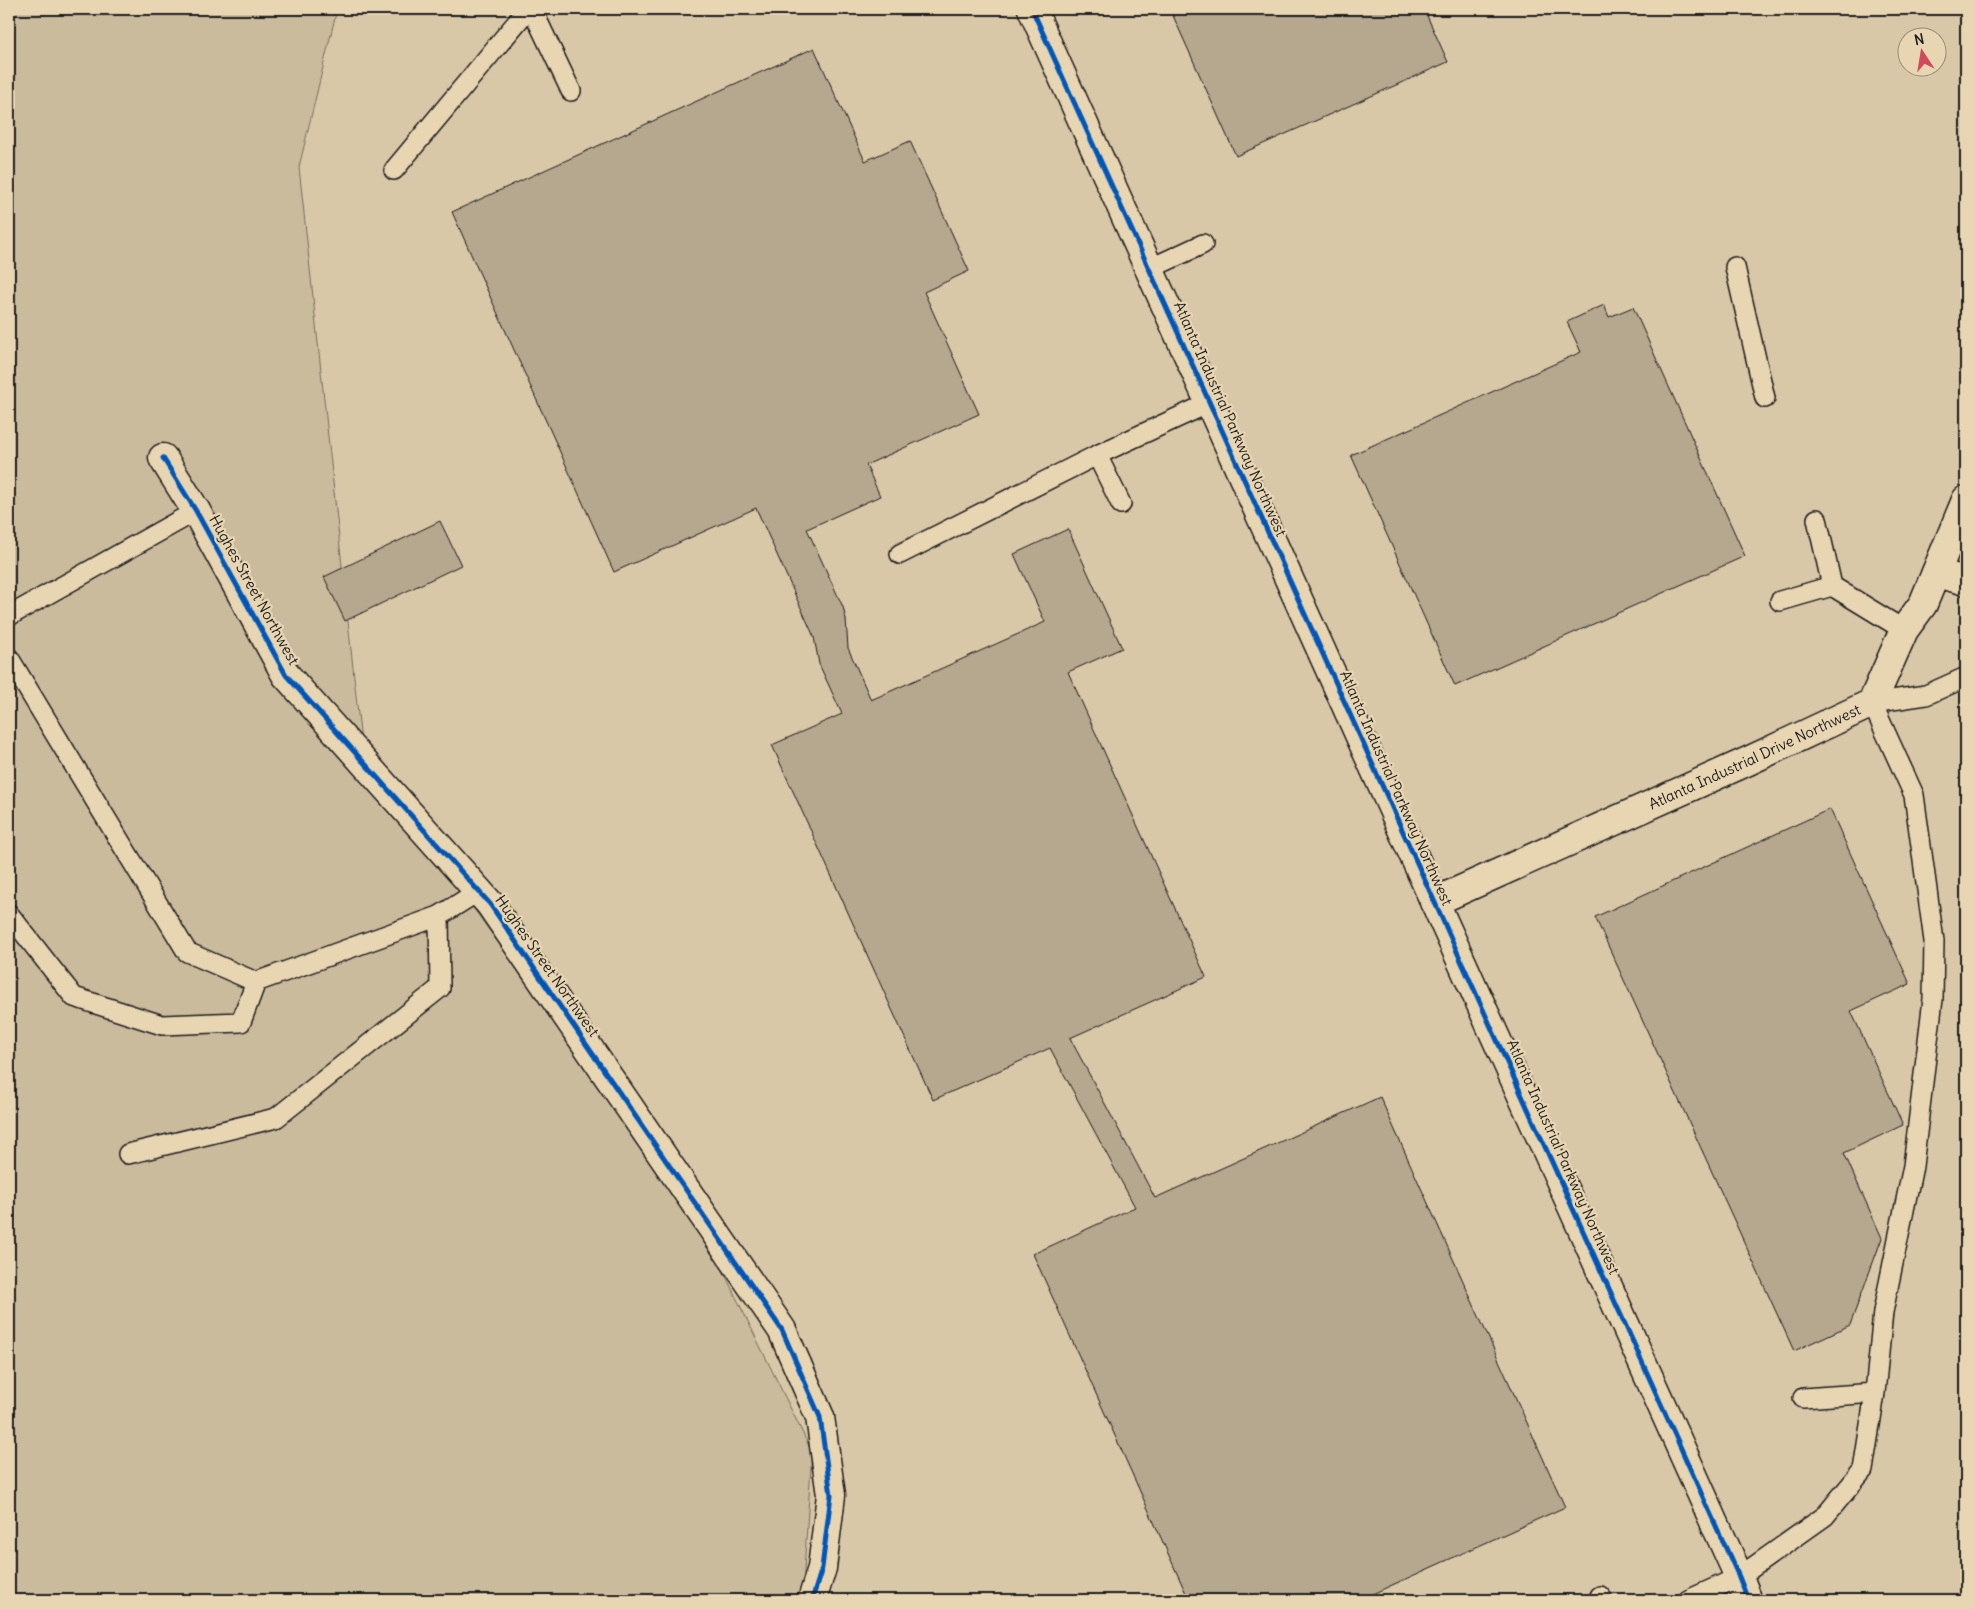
<svg xmlns="http://www.w3.org/2000/svg" width="1975" height="1609" font-family="Delius,sans-serif">
  <rect width="100%" height="100%" fill="#e8d6b3"/>
  <filter id="ink" filterUnits="userSpaceOnUse"><feTurbulence type="fractalNoise" baseFrequency=".02" numOctaves="2"/><feDisplacementMap in="SourceGraphic" scale="10" xChannelSelector="R" yChannelSelector="G"/><feConvolveMatrix kernelMatrix="1 2 1 2 8 2 1 2 1" color-interpolation-filters="sRGB"/></filter>
  <g filter="url(#ink)">
    <path fill="#d9c8a8" fill-rule="evenodd" d="M337 9H1966V1600H802L362 751 299 167ZM1908 38H1938V68H1908Z"/>
    <path fill="#cbbb9d" stroke="#746c5c" d="M9 9H337L299 167 362 751 706 1236 812 1452 802 1600H9Z"/>
    <path fill="#b6a88e" stroke="#1c1c1c" d="M1170 9H1424L1448 62 1236 156Z
      M814 48 865 161 910 141 969 271 924 292 979 414 866 465 880 496 807 529 843 607 846 619 848 648 871 700 1045 622 1014 554 1068 529 1122 648 1068 672 1206 977 1070 1038 1155 1198 1380 1097 1565 1507 1359 1600H1189L1033 1254 1135 1207 1050 1048 933 1100 772 745 842 714 819 664 814 637 756 508 614 572 452 212Z
      M1604 305 1609 317 1633 307 1745 556 1455 686 1351 455 1581 352 1567 322Z
      M440 521 461 565 345 621 324 577Z
      M1830 809 1910 984 1851 1011 1903 1125 1844 1153 1882 1238 1850 1325 1794 1351 1595 917Z"/>
    <g fill="none" stroke-linecap="round" stroke-linejoin="round">
      <defs>
        <path id="lane" d="M532 9 571 91
          M394 170 528 9
          M1735 267 1765 398
          M1149 269 1203 244
          M1097 455 1121 504
          M1817 519 1832 586
          M900 554 1097 455 1209 403
          M1780 601 1832 586 1904 630
          M9 616 196 511
          M9 658 187 952 256 982
          M9 914 74 997 162 1025 241 1022 256 982 439 916 479 891
          M128 1154 276 1118 440 988 439 916
          M1803 1398 1875 1393
          M1600 1596 1603 1600
          M1688 1600 1739 1577 1825 1516 1863 1470 1875 1393 1883 1312 1913 1166 1933 999 1934 941 1914 795 1872 703 1926 695 1966 677"/>
        <g id="street">
          <path d="M1032 9 1739 1577 1748 1600"/>
          <path d="M163 458 196 511 286 675 490 904 782 1330 820 1417 831 1495 822 1568 812 1600"/>
          <path d="M1936 573 1966 581"/>
          <path id="s1" d="M1434 902 1746 762 1872 703 1904 630 1923 604 1966 500"/>
        </g>
      </defs>
      <use href="#lane" stroke="#1c1c1c" stroke-width="22"/>
      <use href="#street" stroke="#1c1c1c" stroke-width="31"/>
      <use href="#lane" stroke="#e8d6b3" stroke-width="19"/>
      <use href="#street" stroke="#e8d6b3" stroke-width="28"/>
      <defs>
        <path id="cycleway" d="M1032 9 1739 1577 1748 1600
          M163 458 196 511 286 675 490 904 782 1330 820 1417 831 1495 822 1568 812 1600"/>
      </defs>
      <use href="#cycleway" stroke="#e8d6b3" stroke-width="8"/>
      <use href="#cycleway" stroke="#0057b8" stroke-width="5"/>
    </g>
  </g>
  <g text-anchor="middle" stroke-width="4.5" stroke-linejoin="round" paint-order="stroke">
    <g font-size="15" fill="#1c1c1c" stroke="#e8d6b3">
      <text transform="translate(1230 419) rotate(66)" y="5">Atlanta Industrial Parkway Northwest</text>
      <text transform="translate(254 590) rotate(61)" y="5">Hughes Street Northwest</text>
      <text dy="5" stroke="none"><textPath href="#s1" startOffset="352">Atlanta Industrial Drive Northwest</textPath></text>
      <text transform="translate(1396 788) rotate(66)" y="5">Atlanta Industrial Parkway Northwest</text>
      <text transform="translate(547 966) rotate(55)" y="5">Hughes Street Northwest</text>
      <text transform="translate(1563 1157) rotate(66)" y="5">Atlanta Industrial Parkway Northwest</text>
    </g>
  </g>
  <rect width="1975" height="1609" fill="none" stroke="#e8d6b3" stroke-width="30"/>
  <rect x="15" y="15" width="1945" height="1579" fill="none" stroke="#1c1c1c" stroke-width="2" filter="url(#ink)"/>
  <g transform="translate(1922 52) rotate(348)"><circle r="24" fill="#e8d6b3" stroke="#968c77"/>
  <path d="M0-4L9 19L0 12L-9 19Z" fill="#d1495b"/>
  <text y="-8" font-size="14" font-weight="bold" text-anchor="middle" fill="#1c1c1c">N</text>
  </g>
</svg>
